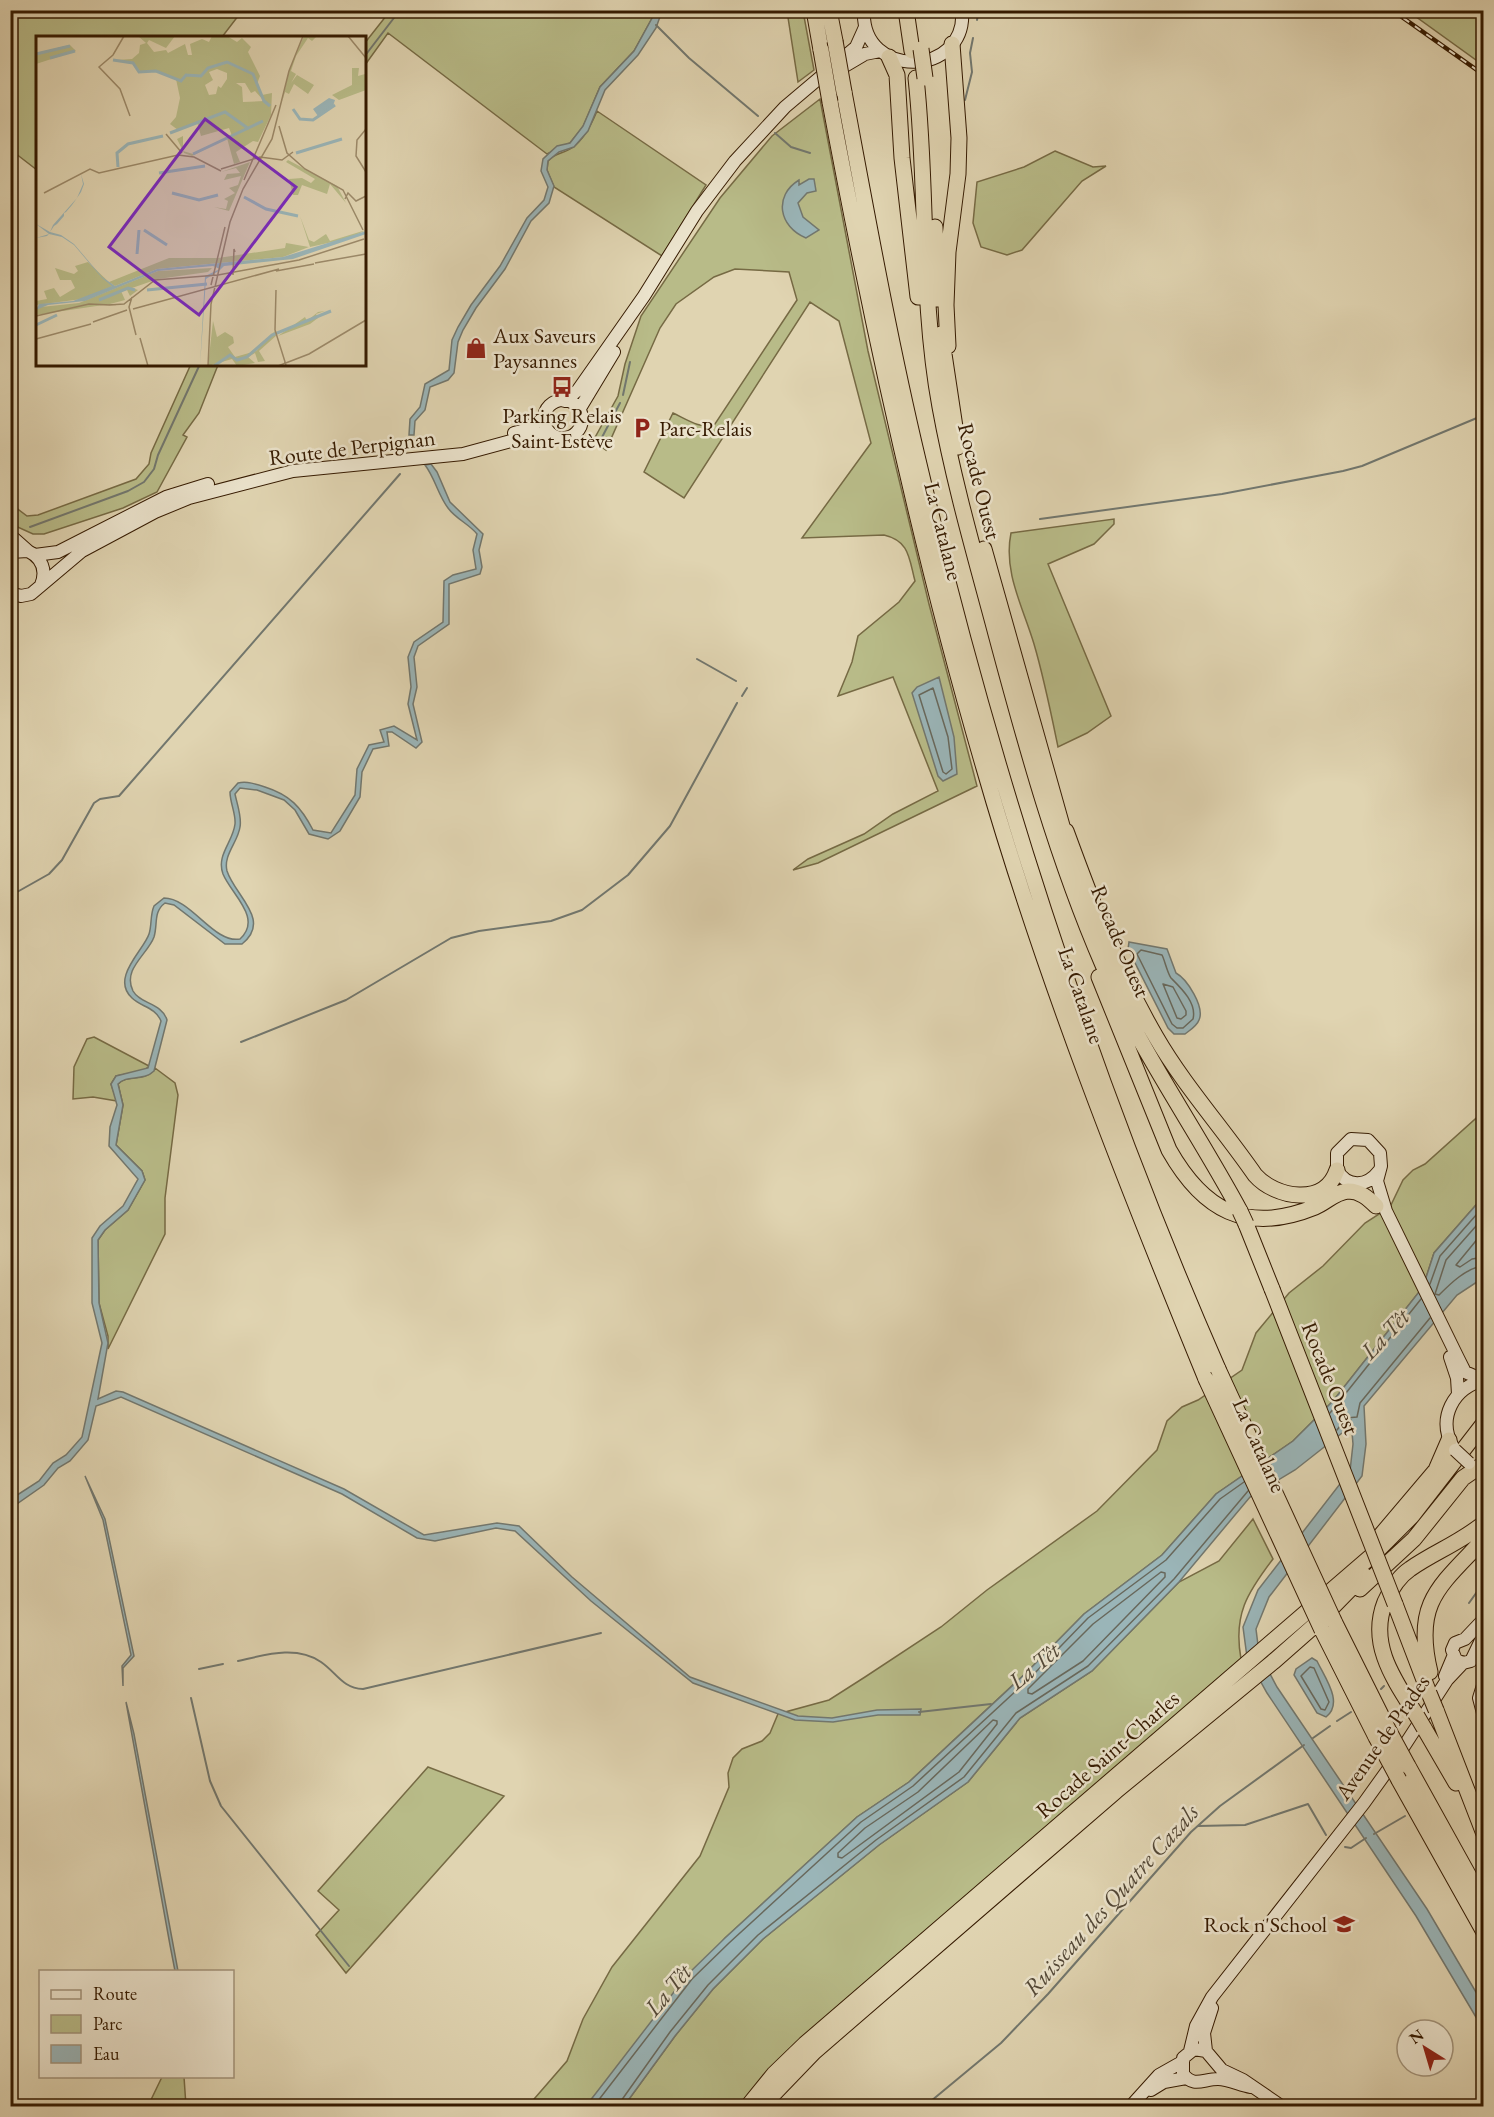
<svg xmlns="http://www.w3.org/2000/svg" width="1494" height="2117" font-family="'EB Garamond',serif">
  <rect width="100%" height="100%" fill="#e0d4b1"/>
  <filter id="stains"><feTurbulence type="fractalNoise" baseFrequency=".00333" numOctaves="4"/><feColorMatrix values="0 0 0 0 .2 0 0 0 0 .09 0 0 0 0 .02 0 0 0 .5 -.17"/></filter>
  <radialGradient id="worn" r=".72"><stop offset=".6" stop-color="#630" stop-opacity="0"/><stop offset="1" stop-color="#630" stop-opacity=".3"/></radialGradient>
  <path fill="#b8bb88" stroke="#766a44" stroke-width="1.5" d="M11 10H242V11L222 37 38 38 37 170 11 150Z
    M390 11H656L634 51 600 87 583 127 570 143 547 154 388 33 365 65 364 44Z
    M787 11H803L814 70 798 82Z
    M1408 11H1483V65Z
    M820 99 868 351 929 604 977 786 818 863 793 870 808 859 864 834 893 814 938 791 893 677 838 696 852 662 858 636 899 602 915 581C909 559 910 541 884 535L802 538 871 443 839 321 810 302 684 498 644 472 673 413C686 419 701 430 715 424L797 300 789 272 735 269 714 277 676 304 660 328 606 450 593 441 618 396 625 364 641 316 720 198 772 136Z
    M597 111 706 185 662 256 554 187 547 170 548 161C555 152 565 154 573 147 583 140 592 123 597 111Z
    M1055 151 1093 167 1106 166 1082 181 1022 250 1007 255 981 247 973 223 977 182 1024 167Z
    M191 364 218 365 199 413 183 435 187 437 157 492 123 508 44 534H33L11 524V504L27 516 38 515 136 479 149 464 151 453Z
    M1114 519V524L1094 544 1048 564 1111 716 1087 733 1058 747C1051 713 1044 678 1034 644 1023 607 1003 572 1011 533Z
    M94 1037 149 1066 144 1071 116 1076 111 1084 117 1101 93 1097 73 1099 74 1067 87 1039Z
    M155 1068 175 1083 178 1095 165 1198V1234L108 1349V1336L99 1303 98 1240 105 1230 128 1210 145 1180 142 1171 116 1145 123 1105 118 1084C128 1073 146 1083 155 1068Z
    M1483 1112V1197L1434 1253 1423 1287 1333 1401 1293 1441 1216 1494 1162 1555 1084 1614 1027 1672 909 1782 857 1817 725 1938 586 2106H528L567 2061 583 2019 612 1967 700 1856 729 1787 728 1773 733 1758 742 1749 762 1741 770 1733 778 1714 829 1700 865 1677 941 1627 987 1590 1097 1511 1157 1450 1167 1421 1182 1407 1198 1400 1242 1370 1256 1333 1289 1293 1323 1266 1365 1223 1390 1207 1403 1180 1413 1170 1425 1164Z
    M1253 1519 1273 1559C1247 1593 1233 1615 1241 1659L774 2064 739 2106H624L675 2036 713 1989 763 1939 879 1845 968 1782 1020 1718 1092 1671 1179 1582 1219 1561Z
    M428 1767 504 1796 346 1973 316 1935 339 1910 318 1891Z
    M162 2077H184L186 2106H148Z"/>
  <path fill="#9ab5b8" stroke="#72776e" stroke-width="1.5" d="M656 11H662L656 28 638 55 605 90 588 131 574 147 559 152 548 161 547 170 554 186 549 203 531 221 505 269 476 308 463 330 458 342 454 373 448 380 430 387 425 410 415 421 414 435H409L410 419 420 407 425 384 449 370 452 340 458 327 471 305 500 266 527 218 544 200 548 187 541 171 543 159 557 146 570 143 583 126 600 87 634 51Z
    M809 179H814L816 191 807 193 798 203 803 217 819 230 806 238C779 227 773 196 799 180V185Z
    M431 464 437 472 450 502 483 534 479 550 482 567 480 574 449 584V624L418 646 414 657 417 687 413 704 422 742 416 748 392 732H387L389 746 373 749 362 772 360 797 340 831 328 839 309 834 295 810 284 800 257 790 240 788 235 794C237 804 242 817 240 827 238 842 223 855 227 871 235 896 272 920 242 944H225L174 905 165 903C153 912 158 924 154 937 148 954 122 969 133 991 140 1004 162 1003 167 1020L154 1071C143 1082 127 1074 118 1084L123 1105 116 1145 142 1171 145 1180 128 1210 105 1230 98 1240 99 1303 108 1343 98 1399 116 1391 123 1392 344 1489 424 1535 497 1523 519 1526 572 1577 690 1677 798 1716 832 1718 877 1710 921 1709 920 1715H878L833 1722 795 1720 693 1683 591 1601 515 1531 496 1528 435 1541 417 1538 342 1494 121 1397 96 1406 88 1440 70 1461 58 1468 44 1485 11 1508V1499L39 1481 53 1463 66 1455 82 1437 102 1343 92 1303V1238L100 1226 123 1206 138 1179 109 1146 110 1127 117 1105 111 1084 116 1076 148 1068 161 1021C155 1007 141 1007 132 998 110 978 144 950 149 934 152 925 150 915 154 906L164 898C191 898 214 944 240 939 263 918 231 894 223 874 216 855 233 842 235 824 236 814 230 803 230 792L238 783C247 781 256 784 265 787 290 795 301 807 313 830L331 833 355 795 357 769 369 745 384 742 380 730 394 726 417 740 408 704 411 687 408 657 414 642 443 622 444 581 453 575 476 569 473 550 477 534C469 524 456 519 448 508 438 495 435 478 425 465Z
    M939 677 954 737 957 774 943 781 938 776 912 693 917 687Z
    M1129 942 1167 949 1176 973C1187 979 1205 1007 1199 1020 1197 1026 1190 1030 1185 1034H1174L1168 1028 1128 949Z
    M1483 1197V1278L1457 1295 1364 1406 1366 1444 1362 1476 1269 1597 1256 1629 1259 1653 1277 1687 1427 1909 1483 2004V2029L1416 1916 1267 1693 1247 1657 1243 1627 1258 1590 1350 1471 1353 1444 1351 1421 1342 1433 1295 1470 1250 1497 1179 1582 1092 1671 1020 1718 968 1782 879 1845 763 1939 713 1989 675 2036 624 2106H586L687 1975 725 1938 857 1817 909 1782 1027 1672 1084 1614 1162 1555 1216 1494 1293 1441 1333 1401 1423 1287 1434 1253Z
    M85 1476 105 1519 134 1656 123 1668V1686L122 1666 131 1655 103 1520Z
    M1312 1658 1317 1661C1325 1678 1344 1703 1326 1717L1317 1713 1294 1675 1296 1669Z
    M126 1702 134 1734 178 1971H175L170 1945Z"/>
  <g fill="none" stroke-linecap="round" stroke-linejoin="round">
    <path stroke="#68685c" stroke-width="1.5" d="M933 688 948 737 952 769 946 774 943 772 919 695Z
      M1141 950 1162 955C1165 961 1167 972 1171 978 1181 988 1197 1003 1193 1019L1183 1028H1177L1172 1024 1137 954Z
      M1163 984 1173 987 1186 1011V1015L1181 1019 1177 1018Z
      M1484 1217 1446 1260 1435 1294 1439 1295C1450 1284 1467 1267 1484 1266
      M1484 1231 1456 1265 1460 1267 1472 1259 1484 1257
      M1430 1284 1440 1256 1484 1206
      M1330 1413 1421 1299
      M1337 1430 1346 1418 1357 1417 1360 1403 1430 1318
      M1161 1572 1165 1573V1577L1083 1661 1032 1694 1028 1693V1689L1093 1624Z
      M1310 1667 1314 1668 1329 1702 1325 1710 1321 1709 1301 1676Z
      M993 1720 997 1721V1724L959 1772 842 1858 838 1857V1853L865 1828 918 1792Z
      M594 2106 692 1979 729 1943 861 1822 913 1786 1031 1677 1088 1618 1166 1560 1220 1499 1244 1482
      M620 2106 621 2101 670 2032 708 1985 758 1935 876 1840 964 1777 1016 1713 1088 1666 1174 1579 1248 1491"/>
    <path stroke="#72776e" stroke-width="2" d="M977 20 979 10
      M656 25 689 58 758 116
      M364 57 400 10
      M965 100 972 72 970 53 973 38
      M775 133 791 147 810 153
      M623 395 630 362
      M600 441 620 403
      M1040 519 1222 494 1343 471 1362 466 1484 415
      M30 527 128 491 144 482 154 469 158 455 200 364
      M697 659 736 681
      M742 696 747 688
      M10 896 49 874 62 860 94 803 100 799 119 796 400 474
      M241 1042 346 1000 451 938 479 931 551 921 582 910 628 875 670 826 737 703
      M1469 1603 1484 1582
      M238 1661C265 1655 296 1645 321 1662 337 1673 342 1688 363 1689L601 1633
      M199 1669 223 1664
      M1381 1689 1384 1686
      M191 1698 210 1781 221 1806 349 1966
      M919 1712 991 1704
      M1337 1721 1351 1712
      M1313 1738 1330 1726
      M1198 1826 1245 1825 1308 1804 1326 1835
      M1374 1834 1405 1816
      M1345 1847 1351 1848 1366 1838
      M925 2106 1001 2043 1048 1994 1191 1832 1220 1806 1304 1745"/>
    <defs>
      <path id="secondary" d="M864 10C860 80 968 78 962 10
        M843 67 865 54 880 51
        M544 419a19 19 0 1 1 38 0a19 19 0 1 1-38 0Z
        M565 401 578 390 644 296 697 211 735 161 785 107 856 47 865 27
        M579 410 614 352
        M514 433 525 430 544 416
        M10 535 28 551
        M10 552 28 551C42 558 47 570 41 585
        M35 555 58 552 166 497 208 484
        M10 593 21 596 31 594 82 551 155 512 189 498 293 471 463 454 548 431
        M1379 1171C1366 1188 1347 1187 1337 1170V1153L1351 1139 1368 1140 1380 1153 1381 1166 1377 1181 1386 1211 1458 1358 1465 1372 1483 1380
        M1450 1357 1457 1378 1458 1394
        M1453 1447C1437 1418 1453 1388 1484 1380
        M1484 1619 1465 1639 1455 1643 1452 1650 1456 1660 1463 1663 1471 1661 1484 1634
        M1445 1676 1453 1657
        M1484 1682 1479 1698 1484 1717
        M1190 2051 1196 2026 1212 1997 1364 1803 1397 1757 1447 1680 1463 1663
        M1206 2051 1204 2033 1212 2008
        M1251 2087C1240 2085 1228 2079 1218 2079 1203 2079 1194 2088 1183 2074V2058L1194 2049 1206 2051 1222 2070 1243 2080 1281 2106
        M1151 2090 1164 2082 1186 2078
        M1131 2106 1159 2075 1182 2062"/>
      <path id="highway" d="M814 10 821 50
        M829 10 835 41
        M906 10 912 51
        M889 57 897 75 902 158 918 297
        M916 78C928 188 920 298 940 407 954 484 976 559 996 634 1026 746 1057 859 1103 965 1140 1051 1196 1129 1240 1211
        M844 92C867 215 889 338 918 460 991 771 1090 1076 1218 1369
        M830 102C872 327 920 549 984 768 1044 977 1124 1179 1206 1379
        M935 227 938 299
        M941 334 958 447
        M948 346 946 305 948 252 958 174 959 138 952 44
        M984 549 1066 840
        M1066 831C1092 902 1118 972 1156 1037 1183 1084 1224 1130 1255 1175 1275 1198 1325 1207 1337 1170
        M1099 977 1169 1150C1203 1210 1246 1235 1315 1207 1327 1202 1335 1192 1348 1191 1360 1191 1368 1198 1376 1206
        M1246 1224 1272 1289
        M1381 1535 1436 1470 1449 1440
        M1360 1589 1414 1539 1463 1478 1479 1467
        M1395 1604 1429 1693
        M1334 1621 1389 1731
        M1322 1630 1376 1737
        M1430 1672C1413 1602 1440 1586 1484 1539
        M1436 1710 1484 1834
        M1417 1716C1395 1681 1368 1645 1385 1602 1391 1589 1398 1577 1410 1569 1434 1552 1460 1543 1484 1523
        M1424 1728 1456 1783
        M1408 1766 1484 1903
        M1399 1780 1484 1932
        M748 2106 774 2074 805 2044 1375 1553 1412 1516 1484 1423
        M762 2106 814 2052 1116 1791 1273 1662 1315 1625 1364 1575"/>
    </defs>
    <use href="#secondary" stroke="#351a00" stroke-width="14"/>
    <use href="#highway" stroke="#351a00" stroke-width="17"/>
    <use href="#secondary" stroke="#ebe3cc" stroke-width="12"/>
    <use href="#highway" stroke="#e0d4b1" stroke-width="15"/>
    <defs>
      <path id="rail" d="M1392 10 1484 75"/>
    </defs>
    <use href="#rail" stroke="#351a00" stroke-width="4.5"/>
    <use href="#rail" stroke="#ebe3cc" stroke-width="2" stroke-dasharray="7" stroke-linecap="butt"/>
    <defs>
      <path id="secondary-bridge" d="M1455 1450 1469 1463"/>
      <path id="highway-bridge" d="M835 41 844 92
        M921 49 925 78
        M821 50 830 102
        M1240 1211 1246 1224
        M1272 1289 1395 1604
        M1218 1369 1334 1621
        M1206 1379 1322 1630
        M1429 1693 1436 1710
        M1417 1716 1424 1728
        M1389 1731 1408 1766
        M1376 1737 1399 1780"/>
    </defs>
    <use href="#secondary-bridge" stroke="#351a00" stroke-width="14" stroke-linecap="butt"/>
    <use href="#highway-bridge" stroke="#351a00" stroke-width="17" stroke-linecap="butt"/>
    <use href="#secondary-bridge" stroke="#ebe3cc" stroke-width="12"/>
    <use href="#highway-bridge" stroke="#e0d4b1" stroke-width="15"/>
  </g>
  <defs>
    <symbol id="shop-bare" viewBox="-9 -9 18 18"><path d="M-5-2.5h2.3a2.7 3.5 0 0 1 5.4 0H5L5.5 6h-11ZM-1.5-2.5h3a1.5 2.3 0 0 0-3 0Z" fill="#8f2418" stroke="#ebe3cc" stroke-width="2.5" paint-order="stroke"/></symbol>
    <symbol id="bus-bare" viewBox="-9 -9 18 18"><path d="M-5-6H5V4H4V6H2V4H-2V6H-4V4H-5ZM-3.5-4V0h7V-4ZM-3.5 1.2v1.5H-2V1.2ZM2 1.2v1.5H3.5V1.2Z" fill="#8f2418" stroke="#ebe3cc" stroke-width="2.5" paint-order="stroke"/></symbol>
    <symbol id="parking-bare" viewBox="-9 -9 18 18"><path d="M-3.5-5.5H1a3.5 3.5 0 0 1 0 7H-1V5.5H-3.5ZM-1-3.4V-.6H.8a1.4 1.4 0 0 0 0-2.8Z" fill="#8f2418" stroke="#ebe3cc" stroke-width="2.5" paint-order="stroke"/></symbol>
    <symbol id="school-bare" viewBox="-9 -9 18 18"><path d="M0-5L7-2L0 1L-7-2ZM-4 1L0 2.5L4 1V4Q0 6-4 4Z" fill="#8f2418" stroke="#ebe3cc" stroke-width="2.5" paint-order="stroke"/></symbol>
  </defs>
  <g fill-rule="evenodd">
    <use href="#shop-bare" x="461" y="333" width="30" height="30"/>
    <use href="#bus-bare" x="547" y="372" width="30" height="30"/>
    <use href="#parking-bare" x="627" y="413" width="30" height="30"/>
    <use href="#school-bare" x="1329" y="1909" width="30" height="30"/>
  </g>
  <g text-anchor="middle" stroke-width="5" stroke-linejoin="round" paint-order="stroke">
    <g font-size="22" fill="#351a00" stroke="#ebe3cc" text-anchor="start">
      <text x="493" y="343">Aux Saveurs<tspan x="493" dy="25">Paysannes</tspan></text>
      <text x="562" y="423" text-anchor="middle">Parking Relais<tspan x="562" dy="25">Saint-Estève</tspan></text>
      <text x="659" y="436">Parc-Relais</text>
      <text x="1327" y="1932" text-anchor="end">Rock n'School</text>
    </g>
    <g font-size="22" fill="#351a00" stroke="#ebe3cc">
      <text transform="translate(352 447) rotate(-7)" y="8">Route de Perpignan</text>
      <text transform="translate(980 481) rotate(76)" y="8">Rocade Ouest</text>
      <text transform="translate(944 531) rotate(76)" y="8">La Catalane</text>
      <text transform="translate(1121 941) rotate(67)" y="8">Rocade Ouest</text>
      <text transform="translate(1082 995) rotate(71)" y="8">La Catalane</text>
      <text transform="translate(1331 1378) rotate(68)" y="8">Rocade Ouest</text>
      <text transform="translate(1260 1445) rotate(66)" y="8">La Catalane</text>
      <text transform="translate(1382 1737) rotate(-55)" y="8">Avenue de Prades</text>
      <text transform="translate(1107 1754) rotate(-41)" y="8">Rocade Saint-Charles</text>
    </g>
    <g font-size="24" font-style="italic" fill="#534837" stroke="#ebe3cc">
      <text transform="translate(1385 1334) rotate(-47)" y="8">La Têt</text>
      <text transform="translate(1034 1666) rotate(-40)" y="8">La Têt</text>
      <text transform="translate(1111 1900) rotate(-48)" y="8">Ruisseau des Quatre Cazals</text>
      <text transform="translate(668 1990) rotate(-50)" y="8">La Têt</text>
    </g>
  </g>
  <g transform="translate(36 36)">
    <rect width="330" height="330" fill="#e0d4b1"/>
    <path d="M102 0H139L130 12 113 4 111 7 118 16 130 14 132 17 149 8 152 19H156L154 8 166 3 173 6 176 0H191L201 6 206 2 215 11 212 16 224 40 221 48 226 59 236 57 235 79 222 106 217 105 200 116 204 126 198 128 191 102 156 120 148 117 141 103 147 100V115L157 118 196 100 193 92 165 100 161 86 142 94 134 88 140 81 144 62 140 43 121 35H104L97 26 81 24 96 23 103 17 104 9 110 7ZM181 33 191 37V43L185 52 182 50 180 58 173 59 169 49 177 44 173 36ZM200 47H209L215 57 219 55 228 65 207 66 206 51ZM268 0H281L276 5 272 2 260 20 255 35 260 38 255 47 261 39 278 49 272 58 258 48 253 58 249 56 246 66 253 35ZM34 9 40 15 0 28V17ZM316 32H323L322 40 329 38 330 54 303 64 296 59 316 49ZM252 124 301 150 310 167 294 148 291 158 266 149 262 159H257L253 143 266 142 275 147 279 143 250 126ZM214 126 193 175 178 171 190 173 192 165 188 163 199 157 193 152 202 149 205 140 188 144 191 138 204 137 200 132 185 136ZM264 180 273 204 278 206 290 198 294 205 330 194 314 202 274 211ZM250 207 273 211 247 221 121 233 79 250 73 246 133 222H182L249 212ZM52 226 77 250 46 263 0 269V265L11 263 8 255 18 252 24 261 39 252 35 244H24L19 232 38 238 42 235 39 230ZM176 232 172 236 122 243 96 252 102 254 94 260 91 254 85 255 89 264 74 268 0 279V274L5 271 43 267 122 235ZM289 275 280 278 282 282 274 288 242 300 269 281 271 285 282 276ZM177 285 181 301 189 296 197 301 198 307 192 311 199 321 220 315 239 295 241 299 223 315 229 325 222 326 219 317 212 321 219 327 201 330 196 323 172 330Z" fill="#b8bb88" fill-rule="evenodd"/>
    <path d="M293 62 299 64 297 70 282 80 277 73ZM45 138 48 148 45 156 41 162 36 169 30 176 28 177V180L21 188 18 190 14 196 25 199 38 208 66 241 86 217 66 241 79 250 121 233 247 221 330 195V198L257 223 188 230 184 234 170 243 164 330 169 240 184 233 177 230 122 235 49 265 12 269 0 274 3 268 37 265 76 250 66 242 38 209 26 201 13 198 11 200 0 202 13 198 0 188 14 196 17 189 41 162 47 148Z" fill="#9ab5b8"/>
    <path fill="none" stroke="#9ab5b8" stroke-width="3" d="M0 18 34 10M14 22 39 15M77 24 97 27 103 36 120 35 145 45 150 39 165 40 172 32 191 26 217 38 228 65 234 70M257 73 264 83 277 84 299 69M134 97 189 76 213 93M260 117 306 103M157 118 227 85M82 131 81 117 92 108 127 100M123 137 169 130M136 157 163 164 182 159M208 161 230 173 262 180M108 194 131 209M101 218 103 194M111 254 171 248M63 264 92 252 99 254M0 289 21 279M178 330 194 319 201 324 211 321 236 299 295 275"/>
    <path fill="none" stroke="#9c8a6a" stroke-width="1.5" d="M88 0 77 19 63 31 84 53 94 80M312 0 330 22M243 90 251 117 269 133 307 154 327 194M330 93 321 104 320 120 330 136M130 98 146 117M185 133 224 121 246 124 257 116M208 144 240 69M8 157 54 133 63 137 142 119 158 121 185 135M309 163 312 157 320 165 330 160M279 227 330 218M240 235 278 228M197 239 198 213 199 216M175 249 189 191M240 254 239 294 250 329M96 261 93 271 100 299M72 269 88 268 119 244 182 239 263 224 328 203M97 273 243 233M0 280 53 268 75 269M57 286 91 274M104 302 112 330M0 303 55 288M172 330 175 268 194 186 207 153 236 103 253 35 267 0M242 330 273 318 330 284"/>
    <path fill="#7b2cbf" fill-opacity="0.15" stroke="#7b2cbf" stroke-width="3" d="M169 83 260 151 163 279 73 211Z"/>
    <rect width="330" height="330" fill="none" stroke="#351a00" stroke-width="3"/>
  </g>
  <rect width="1494" height="2117" fill="none" stroke="#e0d4b1" stroke-width="36"/>
  <rect x="12" y="12" width="1470" height="2093" fill="none" stroke="#351a00" stroke-width="3"/>
  <rect x="18" y="18" width="1458" height="2081" fill="none" stroke="#351a00" stroke-width="1.5"/>
  <rect x="39" y="1970" width="195" height="108" fill="#ebe3cc" stroke="#a2937a" stroke-width="1.5"/>
  <rect x="51" y="1990" width="30" height="9" fill="#ebe3cc" stroke="#a2937a" stroke-width="1.5"/>
  <text x="93" y="2000" font-size="18" fill="#351a00">Route</text>
  <rect x="51" y="2015" width="30" height="18" fill="#b8bb88" stroke="#a2937a" stroke-width="1.5"/>
  <text x="93" y="2030" font-size="18" fill="#351a00">Parc</text>
  <rect x="51" y="2045" width="30" height="18" fill="#9ab5b8" stroke="#a2937a" stroke-width="1.5"/>
  <text x="93" y="2060" font-size="18" fill="#351a00">Eau</text>
  <g transform="translate(1425 2048) rotate(323)"><circle r="28" fill="#ebe3cc" stroke="#a2937a" stroke-width="1.5"/>
  <path d="M0-4.5L10 22L0 15L-10 22Z" fill="#8f2418"/>
  <text y="-9" font-size="16" font-weight="bold" text-anchor="middle" fill="#351a00">N</text>
  </g>
  <rect width="100%" height="100%" filter="url(#stains)"/>
  <rect width="100%" height="100%" fill="url(#worn)"/>
</svg>
